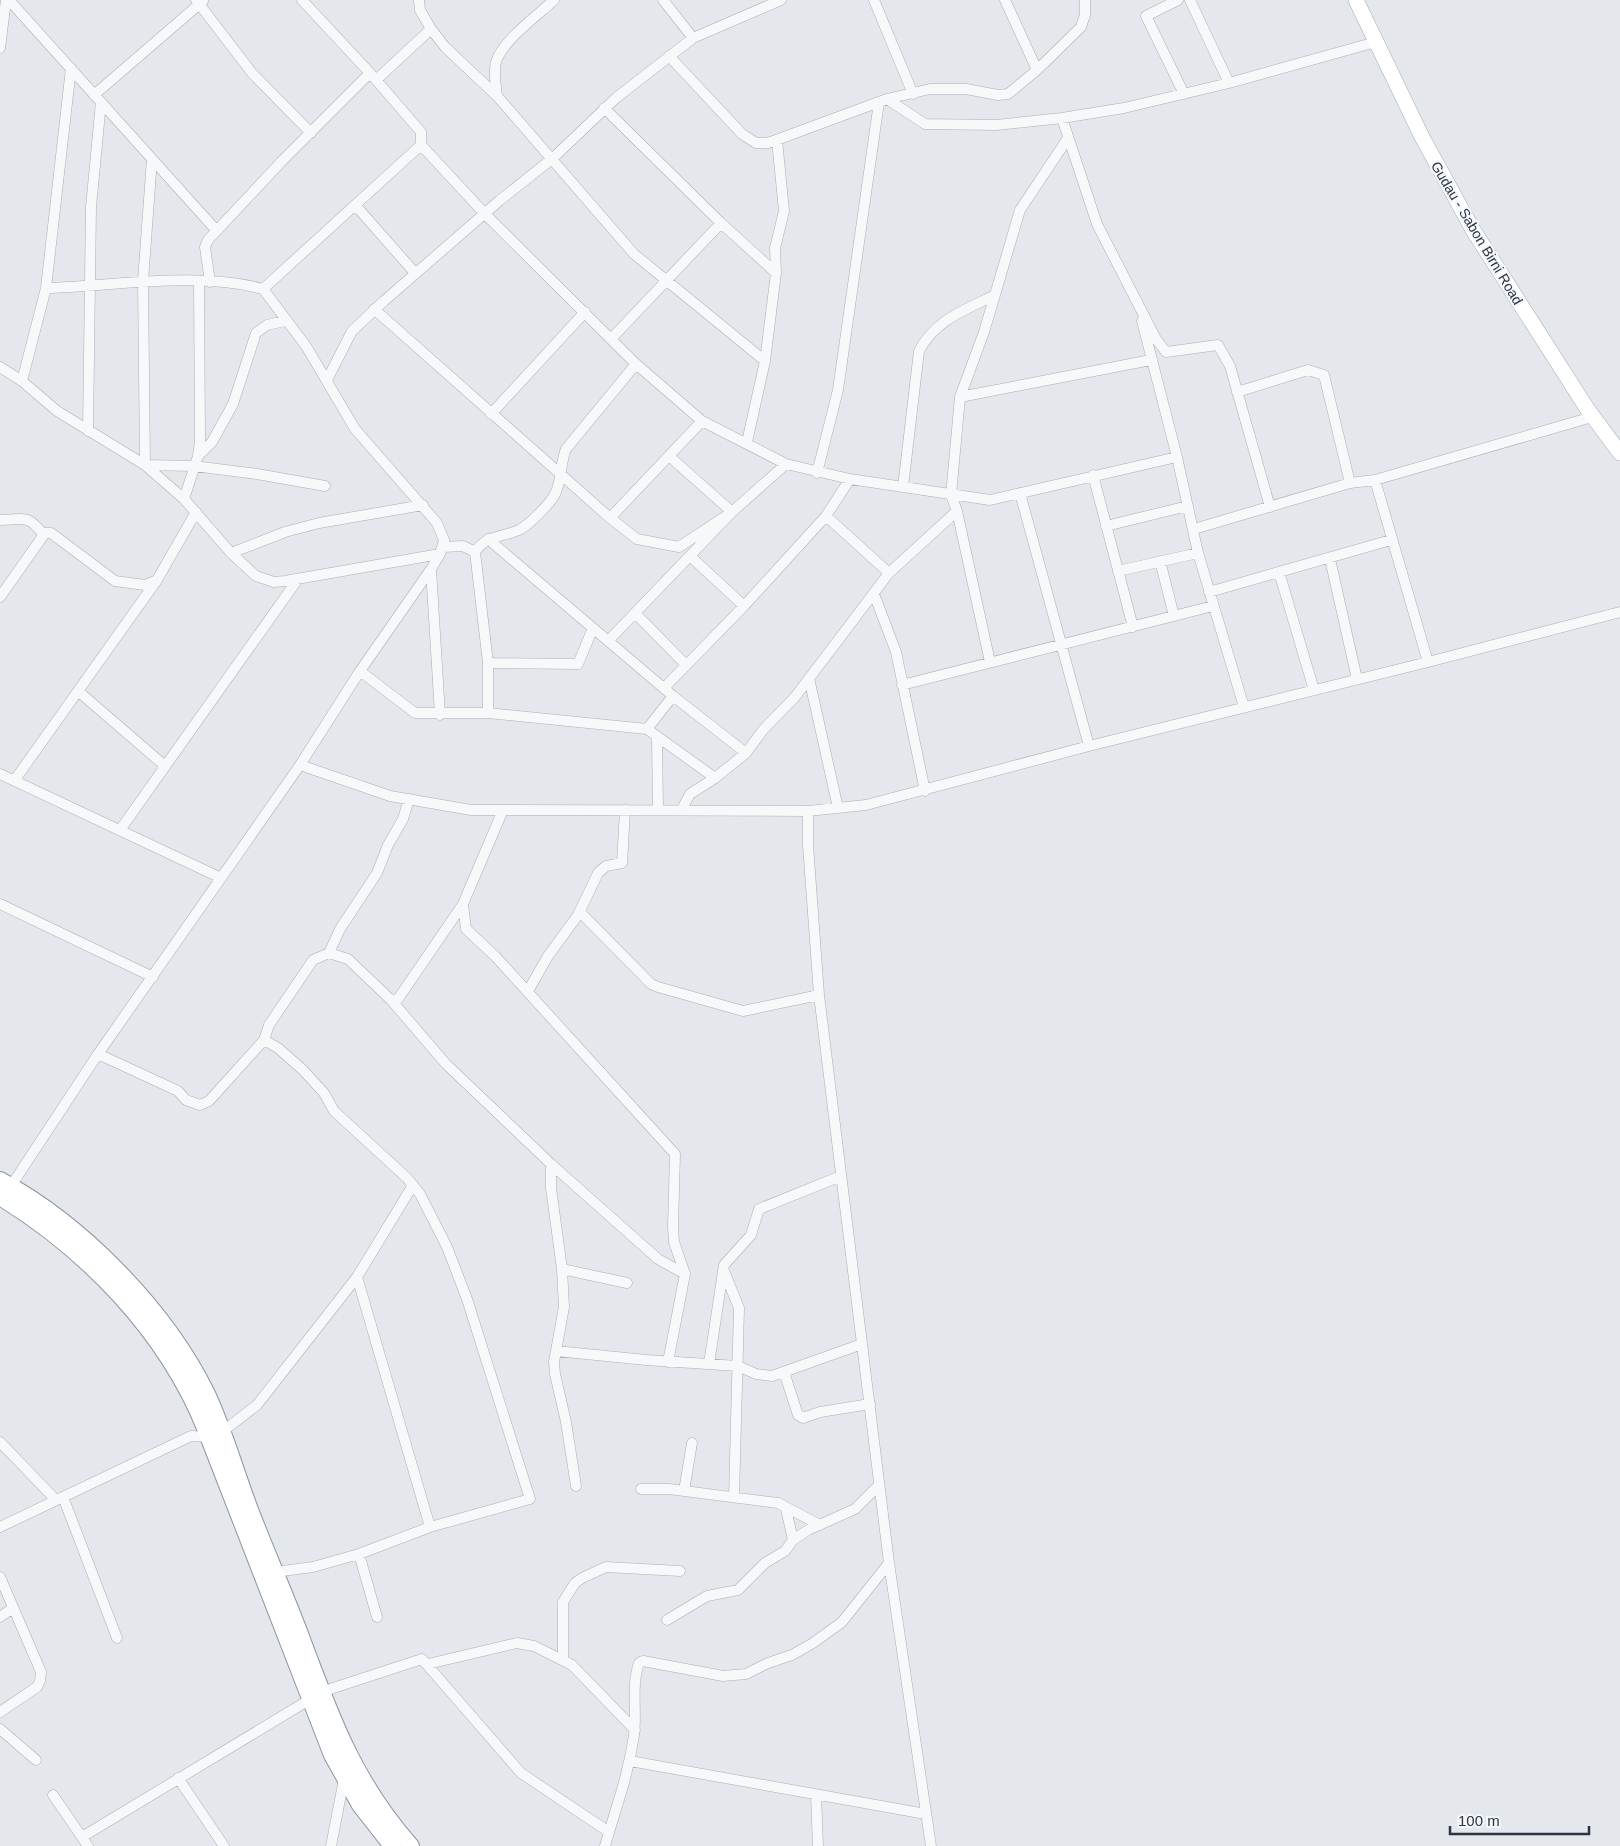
<svg xmlns="http://www.w3.org/2000/svg" width="1620" height="1846" font-family="Arial,sans-serif">
  <rect width="100%" height="100%" fill="#e4e7ec"/>
  <g fill="none" stroke-linecap="round" stroke-linejoin="round">
    <defs>
      <path id="minor" d="M9 0 216 230
        M196 0 252 73 311 133
        M419 0 420 10 431 29 445 47 497 96 634 254 765 361
        M663 0 693 38
        M874 0 913 94
        M1005 0 1037 70
        M1178 0 1146 16 1184 94
        M1190 0 1229 83
        M0 48 6 0
        M669 56 742 134 756 143H768L887 99 930 89H966L998 95 1008 94 1037 70 1081 27 1085 15V0
        M376 80 431 29
        M94 95 203 1
        M497 96C496 85 493 73 496 62 502 41 538 15 554 0
        M887 99 925 124 996 125 1062 118 1124 108 1229 83 1376 42
        M604 108 721 223 776 273
        M1062 118 1097 224 1156 339 1166 352 1218 345 1230 366 1270 507
        M421 145 485 214 636 364 702 421 786 464 850 479 990 500 1177 457
        M356 206 415 273
        M210 282 205 247 208 240 281 162 370 73
        M263 289 421 145V132L370 73 302 0
        M374 309 610 518 637 539 679 547 732 512
        M1142 321 1177 457 1198 553 1244 707
        M611 339 721 223
        M0 367 22 381 57 411 145 465 184 499 231 553 256 576 274 582 285 581 440 554
        M327 380 352 331 384 301 499 201 553 158 616 98 693 38 781 0
        M22 381 46 288 71 68
        M1237 392 1308 370 1324 375 1350 483
        M960 397 1151 360
        M491 414 585 312
        M88 431 91 207 101 102
        M747 442 765 361 776 273 775 248 784 211 777 140
        M198 456 212 442 233 404 256 333 267 325 285 321
        M669 456 732 512
        M145 465 143 281 152 159
        M145 465 194 466 257 474 325 486
        M817 473 838 390 879 102
        M1093 475 1133 627
        M1375 480 1428 662
        M903 487 919 351C935 320 965 310 995 295
        M1020 493 1089 746
        M184 499 198 456 200 441 199 282
        M826 516 889 573
        M610 518 702 421
        M0 520C26 520 26 513 44 535
        M1106 526 1188 506
        M1194 529 1350 483 1375 480 1592 417
        M488 539 673 696 746 753
        M443 547 463 546 475 552
        M231 553 285 532 319 523 423 505
        M690 556 744 606
        M1330 559 1357 679
        M1160 561 1174 616
        M431 569 440 715
        M1118 571 1198 553
        M1279 572 1314 690
        M1209 592 1391 540
        M874 594 896 652 925 791
        M0 597 45 533H51L115 581 145 585 157 580 196 512
        M635 613 686 665
        M609 640 732 512 786 464
        M990 662 957 511 951 495 960 397 984 332 1020 210 1068 138
        M488 663 578 664 593 628
        M360 671 415 713H488L647 729 715 778
        M809 678 838 808
        M902 685 1213 606
        M664 688 744 606 826 516 850 479
        M78 691 165 766
        M488 713V663L475 552C486 535 503 537 519 530 529 525 550 504 555 494 562 480 560 463 566 449L636 364
        M647 729 673 696
        M657 736 658 810
        M300 765 390 796 471 810 808 811 866 805 1089 746 1428 662 1620 612
        M0 774 219 877
        M14 781 157 580
        M682 809 690 794 715 778 746 753 763 730 795 697 889 573 957 511
        M808 811V845L819 995 889 1563 931 1846
        M120 830 298 579
        M0 904 153 977
        M463 904 466 929 495 956 675 1154 673 1227 674 1242 685 1274 668 1362
        M580 912 651 984 658 987 743 1011 819 995
        M329 953 340 929 377 873 388 845 403 819 409 799
        M528 991 548 956 578 915 598 873 606 866 622 863 625 810
        M391 1000 446 1064 551 1164 658 1259 685 1274
        M264 1040 278 1048 303 1070 324 1093 334 1111 407 1178 420 1194 447 1247 467 1299 530 1499 430 1527
        M98 1054 178 1091 186 1100 200 1105 209 1101 264 1040 269 1025 313 960 329 953 348 959 391 1000 398 999 463 904 503 810
        M551 1164V1188L562 1269 564 1307 554 1362 555 1374 566 1422 576 1486
        M11 1186 98 1054 300 765 360 671 431 569 440 554 444 540 437 523 355 429 306 346 263 289C198 271 114 286 46 288
        M562 1269 627 1283
        M724 1271 739 1308 734 1497
        M556 1351 646 1360 738 1366 756 1374 772 1376 862 1344
        M709 1364 724 1265 751 1235 759 1209 841 1176
        M784 1372 798 1415 803 1418 820 1412 870 1404
        M0 1442 56 1500
        M641 1489H669L778 1503 820 1525
        M684 1491 692 1443
        M63 1497 117 1638
        M786 1509 793 1540
        M0 1527 191 1436 208 1437 222 1432 257 1405 357 1277 413 1185
        M359 1554 377 1617
        M275 1572 313 1567 359 1554 430 1527 357 1277
        M0 1577 41 1672 40 1681 37 1687 0 1712
        M0 1617 13 1608
        M667 1620 707 1596 738 1590 765 1563 785 1551 793 1540 808 1530 855 1509 879 1485
        M563 1659V1602L575 1583 582 1578 606 1567 680 1571
        M428 1664 517 1643 534 1646 572 1665 635 1730
        M321 1692 422 1659 521 1773 609 1832
        M0 1729 36 1760
        M630 1761 926 1814
        M178 1778 224 1846
        M53 1795 88 1846
        M816 1795 818 1846
        M82 1837 309 1700
        M331 1846 344 1779
        M605 1846C616 1807 628 1777 634 1735 637 1712 631 1686 639 1663L643 1661 723 1676 746 1674 768 1663 792 1655 813 1643 842 1622 889 1563"/>
      <path id="primary" d="M1356 0 1422 137 1473 230 1588 410 1620 453"/>
      <path id="trunk" d="M0 1180C82 1224 166 1310 207 1394 224 1430 235 1470 249 1507 266 1552 286 1596 303 1642 332 1720 355 1783 411 1846
        M0 1197C88 1251 166 1332 205 1428L332 1755 360 1805 392 1846"/>
    </defs>
    <use href="#minor" stroke="#a9aeb7" stroke-width="11"/>
    <use href="#primary" stroke="#a3abb8" stroke-width="16"/>
    <use href="#trunk" stroke="#8b94a3" stroke-width="18"/>
    <use href="#minor" stroke="#f7f8fa" stroke-width="10"/>
    <use href="#primary" stroke="#fff" stroke-width="15"/>
    <use href="#trunk" stroke="#fff" stroke-width="16"/>
  </g>
  <g text-anchor="middle" stroke-width="4.5" stroke-linejoin="round" paint-order="stroke">
    <g font-size="14" fill="#2b3445" stroke="#f4f6f9">
      <text transform="translate(1477 233) rotate(59)" y="5">Gudau - Sabon Birni Road</text>
    </g>
  </g>
  <path d="M1450 1826v8h139v-8" fill="none" stroke="#2b3445" stroke-width="2.5"/>
  <text x="1458" y="1826" font-size="15" fill="#2b3445" stroke="#f4f6f9" stroke-width="4" paint-order="stroke">100 m</text>
</svg>
